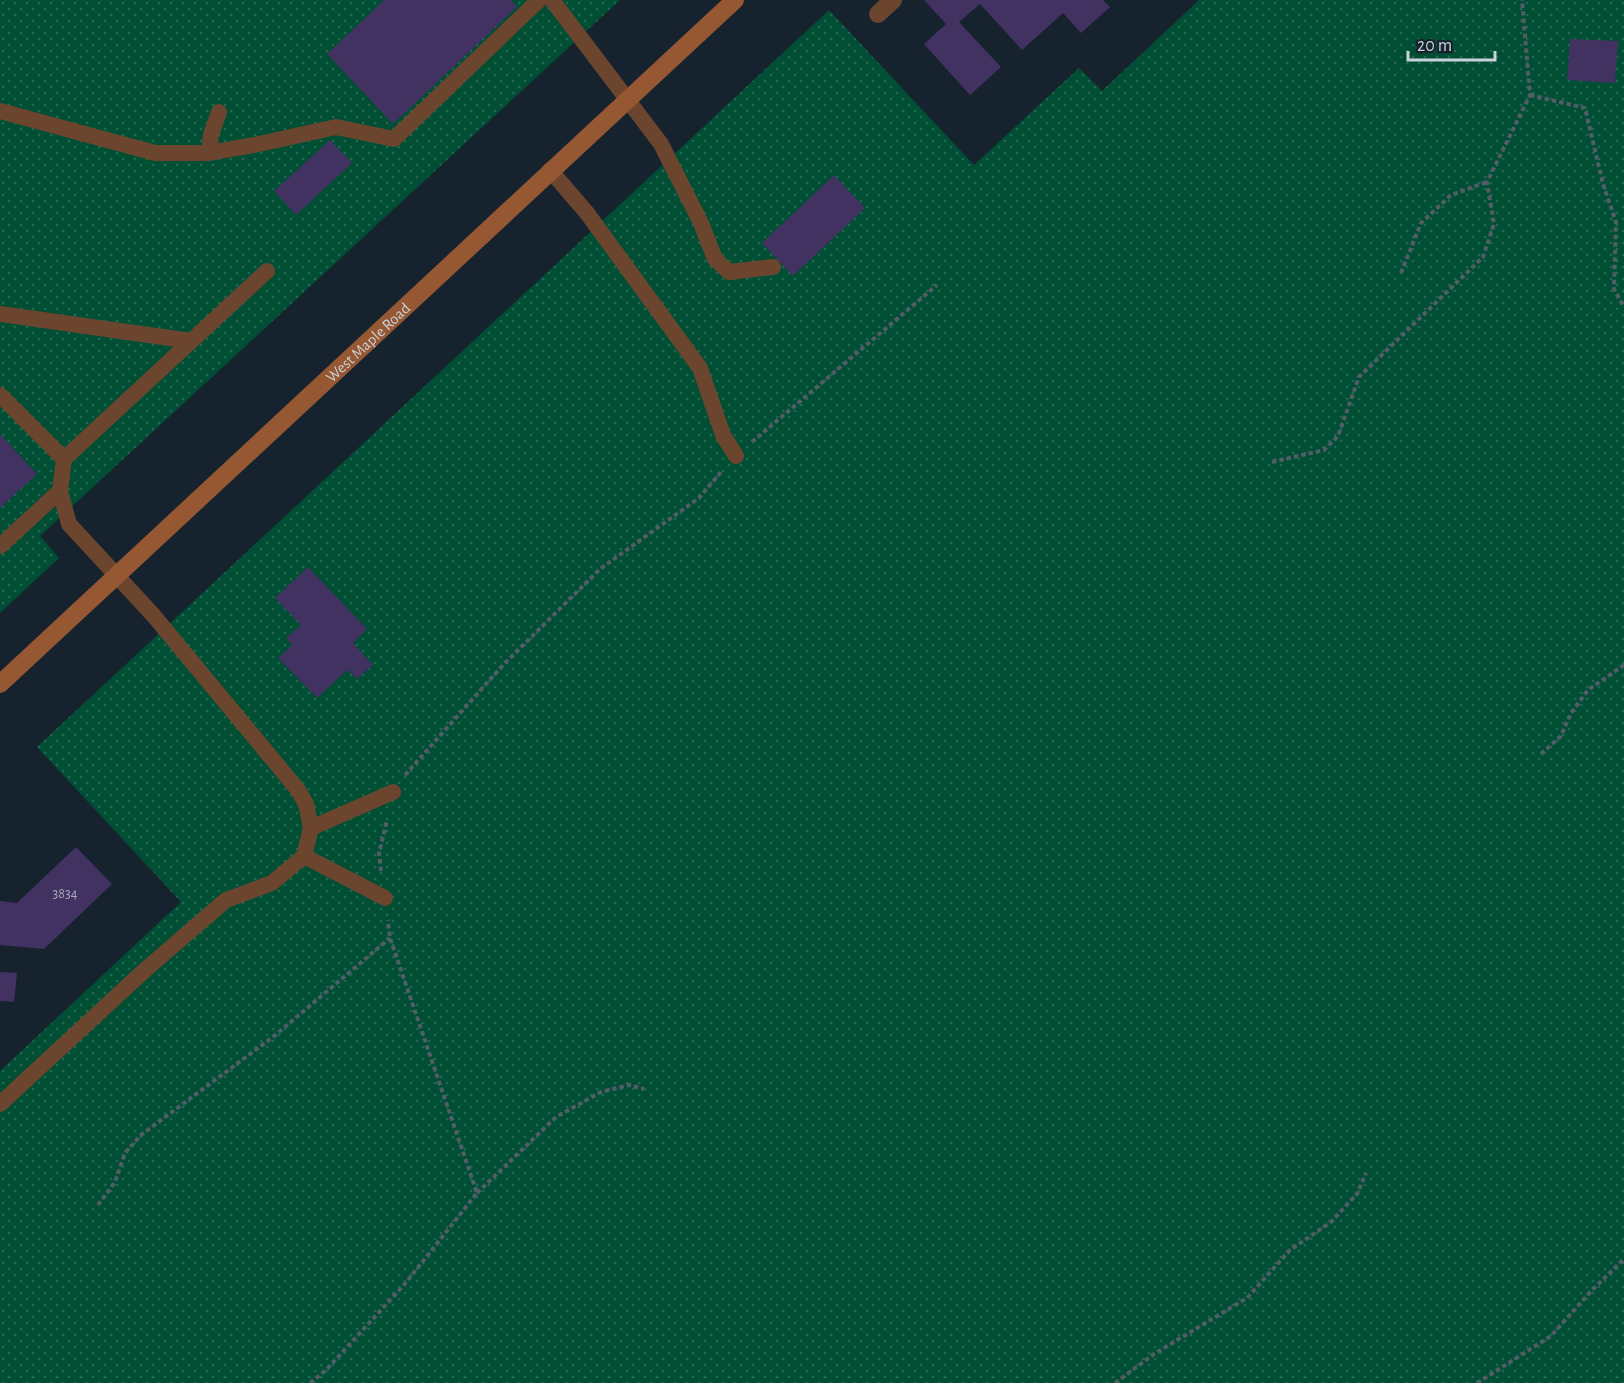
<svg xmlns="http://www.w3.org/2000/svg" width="1624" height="1383" font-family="'Alegreya Sans',sans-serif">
  <defs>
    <pattern id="green-dots" width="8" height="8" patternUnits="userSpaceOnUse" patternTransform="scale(1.5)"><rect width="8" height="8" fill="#004e34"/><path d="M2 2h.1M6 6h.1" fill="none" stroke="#246751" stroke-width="1.8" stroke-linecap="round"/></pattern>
  </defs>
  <rect width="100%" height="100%" fill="#16232e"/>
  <path fill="url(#green-dots)" d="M0 0H620L40 536 59 558 0 613Z
    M1199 0H1624V1383H0V1071L181 902 37 747 829 10 974 165 1079 68 1102 91Z"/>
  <path fill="#423262" d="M384 0H511L517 7 393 124 327 54Z
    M924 0H1103L1110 7 1081 33 1063 13 1022 50 980 4 959 22 1001 67 970 95 924 44 946 24Z
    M1570 39 1618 41 1615 83 1567 80Z
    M330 140 352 163 296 215 274 191Z
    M834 175 865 208 793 276 762 243Z
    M0 434 37 474 0 508Z
    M308 567 367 629 353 643 373 665 357 679 347 670 317 698 278 658 292 645 286 638 301 625 275 598Z
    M76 847 112 884 44 949 0 945V901L17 903Z
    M0 972 17 973 14 1002 0 1001Z"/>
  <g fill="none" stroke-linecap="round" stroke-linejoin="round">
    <path stroke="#525d67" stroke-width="4" stroke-dasharray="4.5 3" stroke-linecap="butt" d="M1530 95 1585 108 1603 184 1616 222 1614 289 1624 307
      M1401 273 1421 223 1451 195 1487 182
      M752 442 937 285
      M1272 462 1324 450 1338 436 1359 377 1483 257 1494 224 1487 182 1530 95 1522 0
      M1541 754 1561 736 1571 713 1588 690 1624 665
      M405 775 503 665 600 569 699 498 721 472
      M381 871 379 853 387 820
      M477 1193 556 1117 601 1092 629 1085 644 1089
      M98 1205 115 1182 125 1153 141 1135 273 1037 390 938
      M310 1383 326 1370 404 1285 477 1193 390 938 388 920
      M1115 1383 1154 1354 1247 1298 1290 1250 1331 1222 1357 1194 1366 1173
      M1477 1383 1551 1336 1592 1290 1624 1259"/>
    <path stroke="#6c452e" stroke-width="16" d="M552 0 661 144 701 223 715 259 729 272 773 267
      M0 111 155 153H209L259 144 336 127 394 139 539 0
      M209 153 211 135 219 112
      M550 170 587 213 700 368 723 435 736 456
      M0 314 191 341
      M0 395 64 459 60 491 69 524 154 616 298 790 306 804 311 828 304 856 272 883 226 900 145 970 0 1104
      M64 459 267 271
      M0 546 60 491
      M311 828 393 792
      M304 856 385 898"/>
    <path stroke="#6c452e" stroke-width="18" d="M878 14 893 0"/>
    <path stroke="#955832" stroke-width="18" id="s1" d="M0 684 735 0"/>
  </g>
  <g text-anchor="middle" stroke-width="5" stroke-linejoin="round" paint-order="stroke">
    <g font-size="14" fill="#a8aabc">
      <text x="65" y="898">3834</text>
    </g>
    <g font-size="16" fill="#cad2da" stroke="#16232e">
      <text dy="6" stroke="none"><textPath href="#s1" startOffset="502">West Maple Road</textPath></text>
    </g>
  </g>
  <path d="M1408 51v9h87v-9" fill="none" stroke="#cad2da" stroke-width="3"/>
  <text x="1417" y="51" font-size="18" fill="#cad2da" stroke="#16232e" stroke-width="4.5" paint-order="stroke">20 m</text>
</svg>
